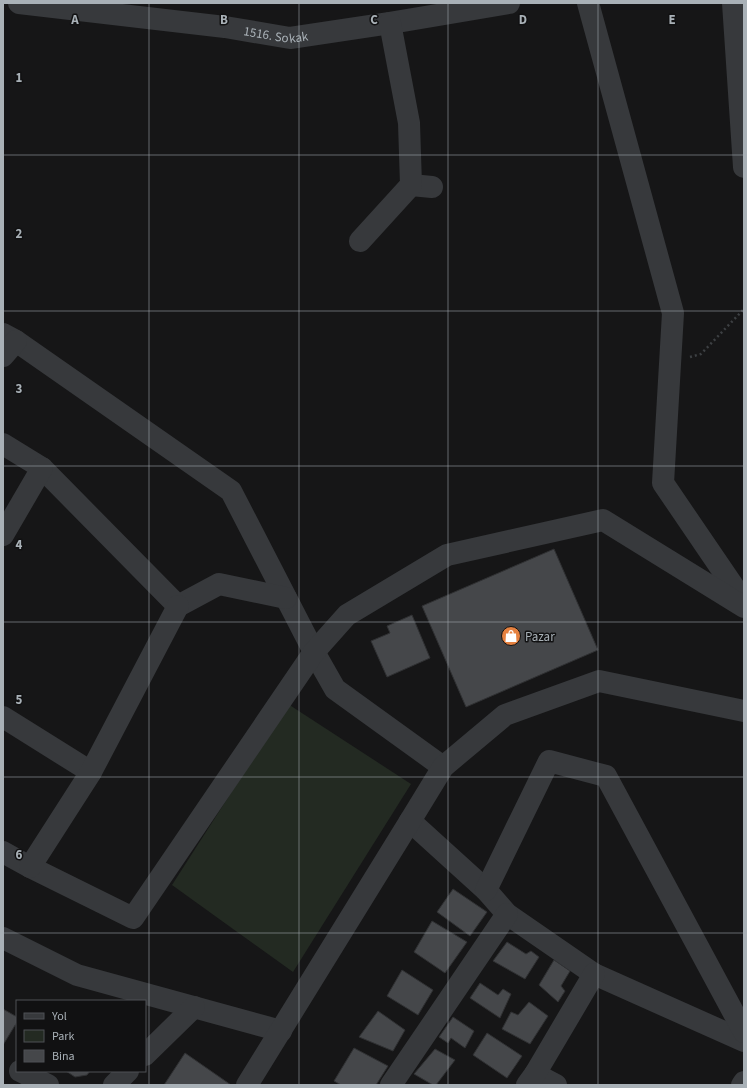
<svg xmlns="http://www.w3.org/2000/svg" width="747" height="1088" font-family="'Source Sans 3',sans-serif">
  <rect width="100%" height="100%" fill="#161617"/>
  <path fill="#232a22" d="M288 704 411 784 293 972 172 885Z"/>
  <path fill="#45474a" stroke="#303133" d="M554 549 598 650 466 707 422 606Z
    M412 615 430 658 387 677 371 641 390 633 387 626Z
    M453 889 487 912 470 936 437 912Z
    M432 921 467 942 445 973 414 952Z
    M507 942 526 954 531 951 539 957 525 979 493 961Z
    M554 960 570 971 561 986 565 991 558 1002 539 985Z
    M402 970 433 990 418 1015 387 996Z
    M480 983 498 995 503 989 511 994 500 1018 470 998Z
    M529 1002 548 1016 530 1044 502 1029 511 1012 518 1015Z
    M3 1009 17 1017V1022L3 1045Z
    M378 1011 405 1030 393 1051 359 1037Z
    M453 1017 474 1031 465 1048 451 1038 448 1043 439 1037Z
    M487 1033 522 1056 507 1078 473 1055Z
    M354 1048 388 1066 376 1085H341L334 1081Z
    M435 1049 455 1060 436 1085H433L414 1074Z
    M185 1053 231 1085H164Z
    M66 1071H90L87 1075 75 1077Z"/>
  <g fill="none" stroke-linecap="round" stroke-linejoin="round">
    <path stroke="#3d4043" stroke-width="2.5" stroke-dasharray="2 3" stroke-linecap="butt" d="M690 357 701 354 744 309"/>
    <g stroke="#37393c" stroke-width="22">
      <path id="s1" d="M19 3 225 27 290 38 390 23 509 3"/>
      <path d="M588 3 673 313 663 483 744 602"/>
      <path d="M733 3 744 167"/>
      <path d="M411 185 432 187"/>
      <path d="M360 241 411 185 409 123 390 23"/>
      <path d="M3 334 16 341 231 491 314 652 335 689 443 767"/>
      <path d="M3 356 16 341"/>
      <path d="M3 444 42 468 178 606 219 584 286 598"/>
      <path d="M3 535 42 468"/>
      <path d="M3 717 91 772"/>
      <path d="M410 821 486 890 507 914 594 974 744 1041"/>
      <path d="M3 852 30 867 133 918 314 652 347 615 447 555 603 520 744 607"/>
      <path d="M30 867 91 772 178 606"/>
      <path d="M486 890 549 761 606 776 744 1032"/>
      <path d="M3 938 77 975 281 1031"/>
      <path d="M145 1055 194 1007"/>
      <path d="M20 1071 48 1085"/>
      <path d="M535 1074 556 1085"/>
      <path d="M114 1085 128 1071"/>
      <path d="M247 1085 410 821 443 767 505 715 599 681 744 711"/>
      <path d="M391 1085 507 914"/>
      <path d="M527 1085 535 1074 594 974"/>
      <path d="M742 1085 744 1082"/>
    </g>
  </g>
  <path fill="none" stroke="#a9b1b7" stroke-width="1" stroke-opacity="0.55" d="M149 3V1085M299 3V1085M448 3V1085M598 3V1085M3 155H744M3 311H744M3 466H744M3 622H744M3 777H744M3 933H744"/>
  <defs>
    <symbol id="shop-disc" viewBox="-11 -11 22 22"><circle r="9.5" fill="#e58140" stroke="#111112"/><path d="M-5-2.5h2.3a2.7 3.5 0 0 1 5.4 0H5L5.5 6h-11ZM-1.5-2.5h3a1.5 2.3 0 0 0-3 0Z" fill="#fff"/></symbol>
  </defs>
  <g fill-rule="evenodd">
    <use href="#shop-disc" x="500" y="625" width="22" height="22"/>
  </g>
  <g text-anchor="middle" stroke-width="3" stroke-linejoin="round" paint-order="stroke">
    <g font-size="13" fill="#a9b1b7" stroke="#111112">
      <text dy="5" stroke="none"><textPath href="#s1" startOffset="259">1516. Sokak</textPath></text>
    </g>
    <g font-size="13" fill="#a9b1b7" stroke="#111112" text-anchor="start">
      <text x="525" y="641">Pazar</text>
    </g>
  </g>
  <g font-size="13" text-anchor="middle" font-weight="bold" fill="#a9b1b7" stroke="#111112" stroke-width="3" stroke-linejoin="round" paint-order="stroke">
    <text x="75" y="24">A</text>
    <text x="224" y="24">B</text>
    <text x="374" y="24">C</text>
    <text x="523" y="24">D</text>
    <text x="672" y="24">E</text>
    <text x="19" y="82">1</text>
    <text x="19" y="238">2</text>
    <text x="19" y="393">3</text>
    <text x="19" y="549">4</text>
    <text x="19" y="704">5</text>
    <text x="19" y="859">6</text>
  </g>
  <rect width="747" height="1088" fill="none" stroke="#a9b1b7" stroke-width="8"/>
  <rect x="16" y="1000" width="130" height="72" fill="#111112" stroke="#4e5154"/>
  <rect x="24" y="1013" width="20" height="6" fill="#37393c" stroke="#4e5154"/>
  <text x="52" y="1020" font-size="12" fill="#a9b1b7">Yol</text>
  <rect x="24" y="1030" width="20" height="12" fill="#232a22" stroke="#4e5154"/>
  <text x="52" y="1040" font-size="12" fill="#a9b1b7">Park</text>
  <rect x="24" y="1050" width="20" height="12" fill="#45474a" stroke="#4e5154"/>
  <text x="52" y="1060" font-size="12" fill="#a9b1b7">Bina</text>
</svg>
